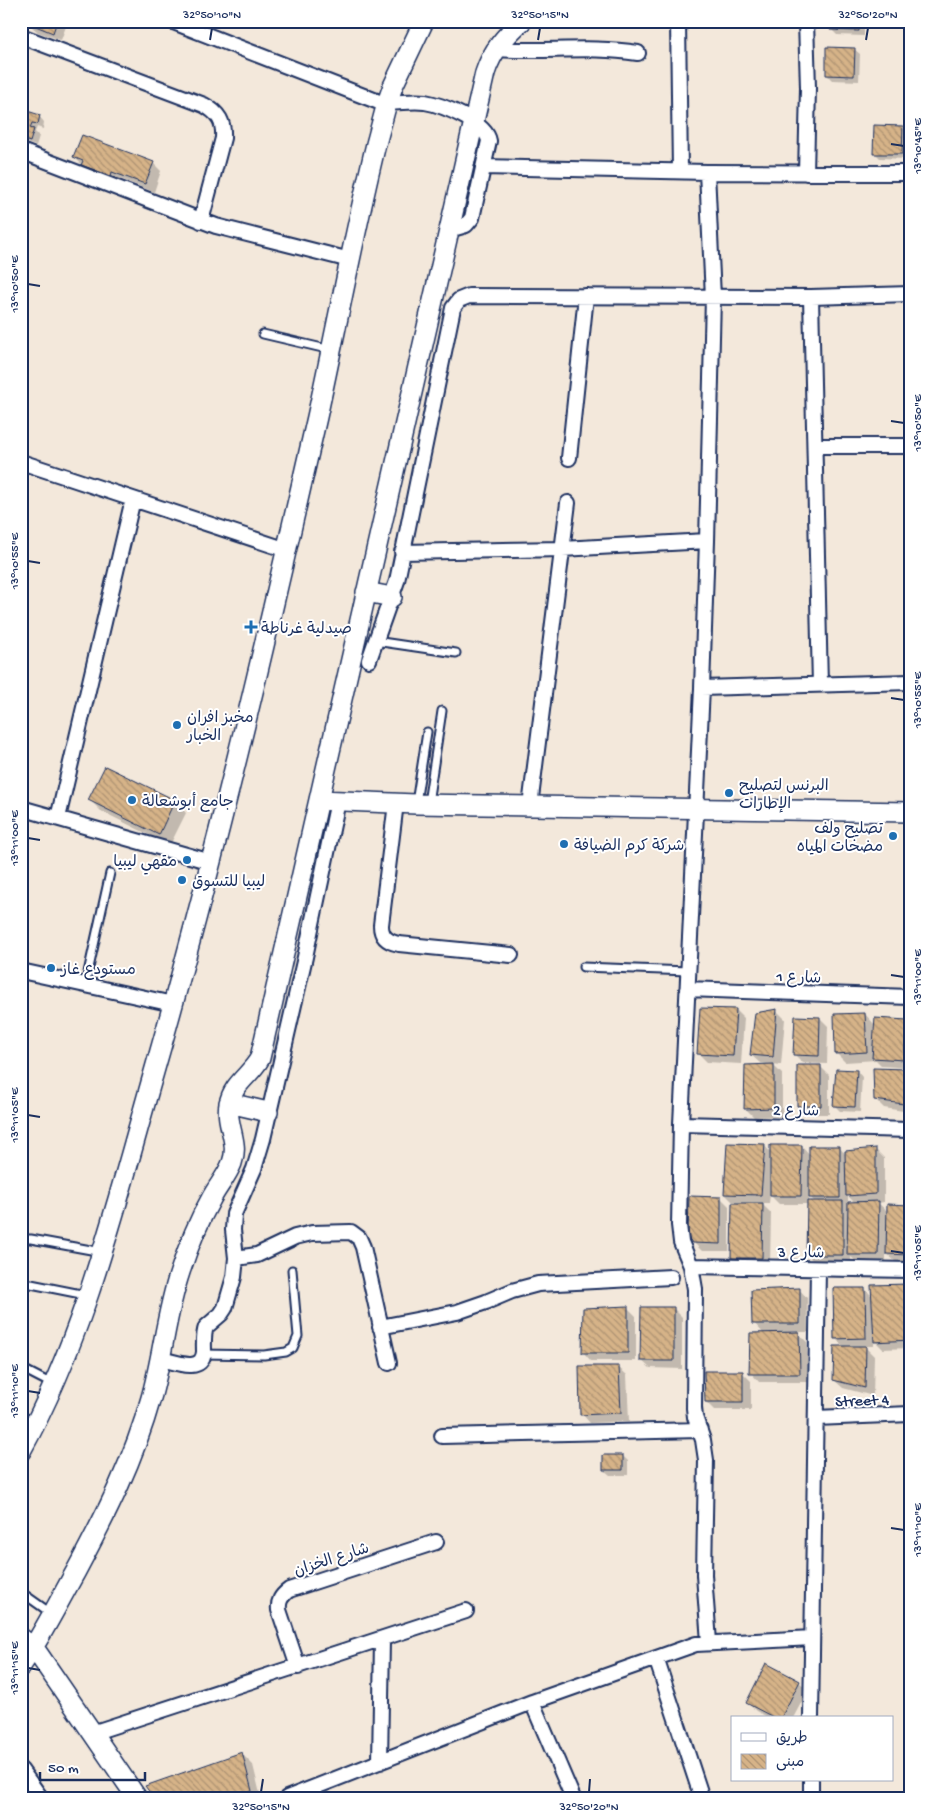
<svg xmlns="http://www.w3.org/2000/svg" width="931" height="1819" font-family="'Gochi Hand','Playpen Sans Arabic',sans-serif">
  <defs>
    <pattern id="building-back-hatch" width="6" height="6" patternUnits="userSpaceOnUse" patternTransform="scale(1.25)"><rect width="6" height="6" fill="#d6b388"/><path d="M-1 5l2 2M0 0l6 6M5-1l2 2" fill="none" stroke="#ad9272"/></pattern>
  </defs>
  <rect width="100%" height="100%" fill="#f3e8db"/>
  <filter id="ink" filterUnits="userSpaceOnUse"><feTurbulence type="fractalNoise" baseFrequency=".02" numOctaves="2"/><feDisplacementMap in="SourceGraphic" scale="10" xChannelSelector="R" yChannelSelector="G"/><feConvolveMatrix kernelMatrix="1 2 1 2 8 2 1 2 1" color-interpolation-filters="sRGB"/></filter>
  <g filter="url(#ink)">
    <path fill="#0003" fill-rule="evenodd" d="M25 21H68L61 40 38 32Z
      M832 21H864V36L837 35 832 30Z
      M871 21H904V28H877Z
      M854 49 860 54 859 81 832 80 827 75Z
      M21 110 39 116 44 122 43 129 37 127 35 132 39 136 36 146 21 141Z
      M902 127 908 132 907 159 880 158 875 153Z
      M74 157 153 163 161 171 154 192 121 179 119 184 91 173Z
      M105 767 175 801 186 813 170 845 101 811 90 800Z
      M736 1010 744 1018 741 1064 707 1062 698 1053Z
      M777 1011 785 1019 781 1065 772 1064 782 1074V1116L754 1117 745 1108 767 1064 760 1063 751 1055Z
      M865 1014 875 1025 906 1021 910 1024V1068L882 1066 876 1060 845 1062 836 1053Z
      M820 1018 828 1026 827 1064 803 1063 795 1055Z
      M819 1065 829 1075V1114H807L798 1106Z
      M906 1070 910 1074V1112L884 1108 875 1099Z
      M857 1071 862 1077 860 1112 840 1111 834 1105Z
      M764 1145 771 1153 802 1146 810 1155 839 1147 846 1155 875 1149 884 1158V1202L878 1203 888 1212 910 1206V1263L896 1262 886 1253V1262H857L851 1257V1263H816L807 1255 808 1204H779L770 1195 769 1203H761L771 1213 770 1266H741L732 1257 735 1204 725 1194ZM809 1196 815 1202H809ZM848 1196 855 1203 848 1204Z
      M721 1198 729 1206V1251H702L693 1242Z
      M907 1285 910 1287V1348L883 1349 874 1340V1346H864L874 1356 873 1396 843 1388 834 1380 844 1347 835 1338 865 1289 873 1297Z
      M799 1289 807 1298 808 1332H797L807 1342 808 1382H759L751 1373 764 1334 754 1323Z
      M627 1307 636 1316V1361H591L583 1352Z
      M674 1309 682 1317V1369L650 1368 641 1360Z
      M618 1367 627 1375 629 1421 590 1423 582 1414Z
      M742 1372 751 1381V1410H714L706 1402Z
      M623 1456 628 1461V1475H610L604 1470Z
      M799 1682 808 1690 793 1718H769L756 1711 748 1703Z
      M242 1754 253 1765 261 1798H155Z"/>
    <path fill="url(#building-back-hatch)" stroke="#1b2f5e" d="M29 21H57L53 33 28 23Z
      M831 21H859V31L830 30Z
      M826 47 855 48 854 76 826 75Z
      M21 109 40 115 38 124 32 123 30 128 34 129 30 142 21 139Z
      M874 125 903 126 902 154H873Z
      M82 135 154 162 145 184 112 172 111 176 81 165 83 161 73 157Z
      M105 766 175 800 159 835 88 800Z
      M700 1008 736 1009 733 1056 697 1054Z
      M777 1009 773 1057 750 1055 755 1013Z
      M865 1013 867 1052 835 1054 834 1014Z
      M795 1016 820 1017 819 1056 793 1055Z
      M875 1018 907 1020 904 1060 872 1058Z
      M774 1064V1108L744 1109 745 1065Z
      M797 1065H821V1106H797Z
      M873 1068 906 1069 904 1104 874 1100Z
      M836 1069 857 1070 855 1107 833 1106Z
      M727 1143 765 1144 761 1195 724 1194Z
      M770 1145H802L801 1196H770Z
      M809 1146H840V1198H809Z
      M876 1148V1194L846 1196 845 1151Z
      M689 1196 721 1197V1244L692 1243 688 1237Z
      M807 1201H843V1255H806Z
      M879 1201 878 1255H847L848 1202Z
      M732 1203H763L762 1258H731Z
      M887 1204 910 1205V1255L886 1254Z
      M908 1284 910 1340 874 1342 871 1285Z
      M800 1288V1324H752L751 1290Z
      M833 1288H865L866 1338 834 1339Z
      M628 1306V1353H582L583 1308Z
      M641 1307H674V1361H640Z
      M799 1332 800 1374H749L750 1333Z
      M834 1346H866L865 1388 833 1380Z
      M579 1366H619L621 1413 580 1415Z
      M704 1371H743V1402H705Z
      M603 1455H623V1470H603Z
      M766 1663 800 1681 781 1718H775L746 1703Z
      M242 1752 252 1791 235 1798H154L145 1786Z"/>
    <g fill="none" stroke-linecap="round" stroke-linejoin="round">
      <defs>
        <path id="lane" d="M263 334 331 350
          M375 641 456 653
          M416 803 427 732
          M428 803 442 711
          M583 967 688 971
          M85 986 110 873
          M21 1239H31L102 1252
          M21 1282 86 1295
          M203 1354 264 1355 286 1352 293 1348 298 1336 292 1270
          M21 1368 52 1384
          M21 1416 34 1422
          M21 1592 52 1614"/>
        <path id="street" d="M171 21 379 102C395 104 410 100 425 102 442 105 486 122 489 141L472 218 466 225 449 230
          M678 21 680 171
          M806 21 808 88 806 173
          M21 36 204 105C219 113 224 122 223 138L201 221
          M496 49C544 53 589 45 638 53
          M21 151 216 226 350 260
          M484 167 707 172 910 173
          M707 172 713 297 707 541 702 688 681 1124 679 1225 681 1242 691 1266 695 1289 694 1408 695 1417 703 1440 706 1460 704 1575 709 1642
          M811 297 820 685
          M815 446H910
          M569 458 586 296
          M21 462 287 550
          M402 552 562 549 707 541
          M369 660 397 581 453 308 459 300 469 296 811 297 910 294
          M702 688 910 682
          M396 803 381 925C381 937 388 942 399 944L511 955
          M530 806 568 503
          M21 808 211 862
          M58 818 133 499
          M21 971 173 1004
          M687 989 910 997
          M681 1124 910 1130
          M236 1258 257 1255 295 1237 312 1233 351 1232 359 1238 363 1247 389 1363
          M691 1266 910 1270
          M380 1327 457 1312 486 1302 512 1291 538 1284 671 1277
          M161 1359C175 1362 202 1374 204 1352 204 1344 203 1335 206 1327L221 1314 225 1308 234 1277 236 1258 233 1230 234 1214 254 1169 263 1139 305 957 338 801
          M816 1418 910 1414
          M442 1436 700 1430
          M656 1658 702 1798
          M298 1667 279 1610C278 1601 281 1596 289 1590L436 1542
          M532 1702 573 1798
          M811 1718 818 1269
          M92 1733 466 1611
          M380 1762 382 1640
          M21 1770 41 1798
          M287 1798 532 1702 696 1644 812 1638
          M811 1798V1780"/>
        <path id="secondary" d="M366 592 392 597
          M319 800 416 804 910 812
          M229 1103 268 1112
          M21 1451C86 1333 117 1201 154 1072 216 856 267 636 317 417 337 326 354 234 376 144L387 103 393 86 424 21
          M21 1638 34 1648 39 1655 137 1798
          M21 1666C42 1636 58 1603 76 1571 106 1515 134 1459 151 1398 163 1356 166 1313 180 1272 188 1247 198 1222 211 1199 217 1187 227 1176 232 1163 240 1142 225 1124 229 1104 233 1083 251 1075 260 1058L485 73C492 51 505 36 522 21"/>
      </defs>
      <use href="#lane" stroke="#1b2f5e" stroke-width="11"/>
      <use href="#street" stroke="#1b2f5e" stroke-width="18"/>
      <use href="#secondary" stroke="#1b2f5e" stroke-width="22"/>
      <use href="#lane" stroke="#fff" stroke-width="7"/>
      <use href="#street" stroke="#fff" stroke-width="14"/>
      <use href="#secondary" stroke="#fff" stroke-width="19"/>
    </g>
  </g>
  <path fill="none" stroke="#1b2f5e" stroke-width="2" d="M210 40 212 28M538 40 540 28M866 40 868 28M891 144 904 146M28 284 40 286M891 421 904 423M28 561 40 563M891 698 904 700M28 838 40 840M891 975 904 977M28 1115 40 1117M891 1251 904 1253M28 1391 40 1393M891 1528 904 1530M28 1668 40 1670M261 1792 263 1779M589 1792 590 1779"/>
  <g fill="#1f6fb2" stroke="#fff" stroke-width="2">
    <path d="M248.5 619.5h5v5h5v5h-5v5h-5v-5h-5v-5h5z"/>
    <circle cx="177" cy="725" r="5"/>
    <circle cx="729" cy="793" r="5"/>
    <circle cx="132" cy="800" r="5"/>
    <circle cx="893" cy="836" r="5"/>
    <circle cx="564" cy="844" r="5"/>
    <circle cx="187" cy="860" r="5"/>
    <circle cx="182" cy="880" r="5"/>
    <circle cx="51" cy="968" r="5"/>
  </g>
  <g text-anchor="middle" stroke-width="4" stroke-linejoin="round" paint-order="stroke">
    <g font-size="16" fill="#1b2f5e" stroke="#fff" text-anchor="start">
      <text x="261" y="633">صيدلية غرناطة</text>
      <text x="187" y="722">مخبز افران<tspan x="187" dy="18">الخبار</tspan></text>
      <text x="739" y="790">البرنس لتصليح<tspan x="739" dy="18">الإطارات</tspan></text>
      <text x="142" y="806">جامع أبوشعالة</text>
      <text x="883" y="833" text-anchor="end">تصليح ولف<tspan x="883" dy="18">مضخات المياه</tspan></text>
      <text x="574" y="850">شركة كرم الضيافة</text>
      <text x="177" y="866" text-anchor="end">مقهي ليبيا</text>
      <text x="192" y="886">ليبيا للتسوق</text>
      <text x="61" y="974">مستودع غاز</text>
    </g>
    <g font-size="16" fill="#1b2f5e" stroke="#fff">
      <text transform="translate(799 976) rotate(2)" y="6">شارع 1</text>
      <text transform="translate(796 1109) rotate(1)" y="6">شارع 2</text>
      <text transform="translate(801 1251) rotate(1)" y="6">شارع 3</text>
      <text transform="translate(862 1399) rotate(-2)" y="6">Street 4</text>
      <text transform="translate(331 1558) rotate(-18)" y="6">شارع الخزان</text>
    </g>
  </g>
  <rect width="931" height="1819" fill="none" stroke="#fff" stroke-width="55"/>
  <rect x="731" y="1716" width="162" height="65" fill="#ffffff" stroke="#a4acbf"/>
  <rect x="741" y="1733" width="25" height="8" fill="#ffffff" stroke="#a4acbf"/>
  <text x="776" y="1742" font-size="15" fill="#1b2f5e">طريق</text>
  <rect x="741" y="1754" width="25" height="15" fill="url(#building-back-hatch)" stroke="#a4acbf"/>
  <text x="776" y="1766" font-size="15" fill="#1b2f5e">مبنى</text>
  <path d="M40 1772v8h105v-8" fill="none" stroke="#1b2f5e" stroke-width="2.5"/>
  <text x="48" y="1772" font-size="15" fill="#1b2f5e" stroke="#ffffff" stroke-width="4" paint-order="stroke">50 m</text>
  <rect x="28" y="28" width="876" height="1764" fill="none" stroke="#1b2f5e" stroke-width="2"/>
  <g font-size="12" text-anchor="middle" fill="#1b2f5e">
    <text x="212" y="18">32°50'10"N</text>
    <text x="540" y="18">32°50'15"N</text>
    <text x="868" y="18">32°50'20"N</text>
    <text transform="translate(917 146) rotate(-90)" y="4">13°10'45"E</text>
    <text transform="translate(14 284) rotate(-90)" y="4">13°10'50"E</text>
    <text transform="translate(917 423) rotate(-90)" y="4">13°10'50"E</text>
    <text transform="translate(14 561) rotate(-90)" y="4">13°10'55"E</text>
    <text transform="translate(917 700) rotate(-90)" y="4">13°10'55"E</text>
    <text transform="translate(14 838) rotate(-90)" y="4">13°11'00"E</text>
    <text transform="translate(917 977) rotate(-90)" y="4">13°11'00"E</text>
    <text transform="translate(14 1115) rotate(-90)" y="4">13°11'05"E</text>
    <text transform="translate(917 1253) rotate(-90)" y="4">13°11'05"E</text>
    <text transform="translate(14 1391) rotate(-90)" y="4">13°11'10"E</text>
    <text transform="translate(917 1530) rotate(-90)" y="4">13°11'10"E</text>
    <text transform="translate(14 1668) rotate(-90)" y="4">13°11'15"E</text>
    <text x="261" y="1810">32°50'15"N</text>
    <text x="589" y="1810">32°50'20"N</text>
  </g>
</svg>
